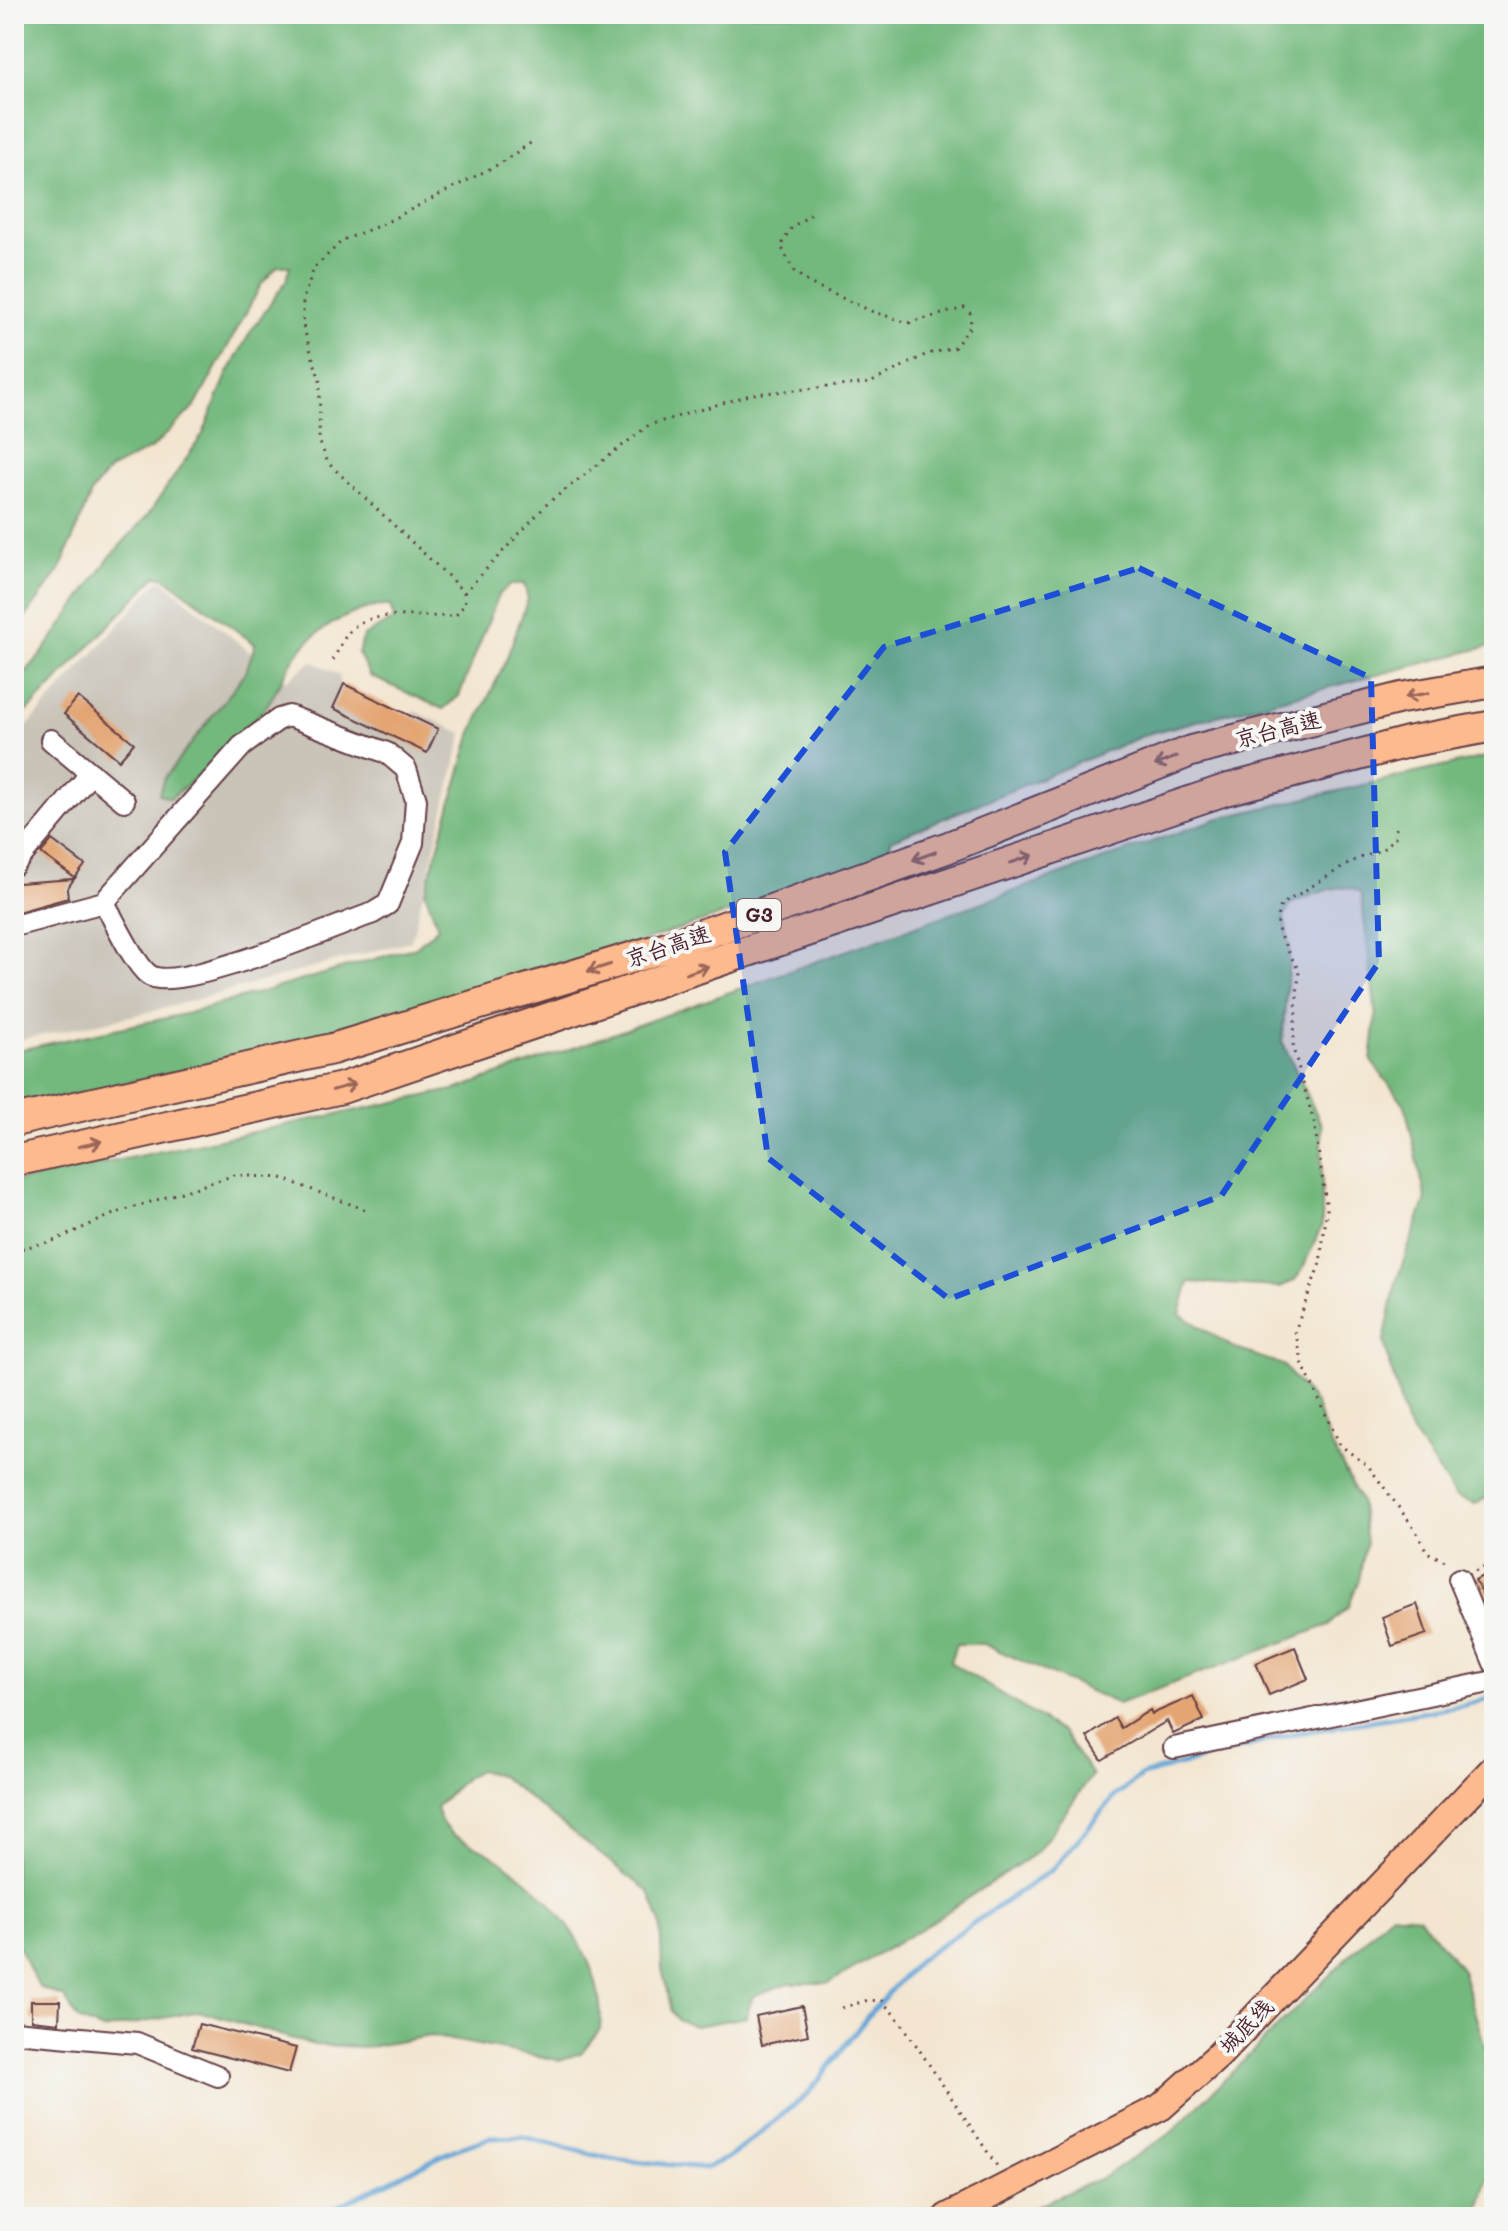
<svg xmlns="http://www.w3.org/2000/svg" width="1508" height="2231" font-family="Mali,'LXGW WenKai TC',sans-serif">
  <rect width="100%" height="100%" fill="#f6f6f2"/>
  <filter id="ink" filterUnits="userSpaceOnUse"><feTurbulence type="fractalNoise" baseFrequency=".0125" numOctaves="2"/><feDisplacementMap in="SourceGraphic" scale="16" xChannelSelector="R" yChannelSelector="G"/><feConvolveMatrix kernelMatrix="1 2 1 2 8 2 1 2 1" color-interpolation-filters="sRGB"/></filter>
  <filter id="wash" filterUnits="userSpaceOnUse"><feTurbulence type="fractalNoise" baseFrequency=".006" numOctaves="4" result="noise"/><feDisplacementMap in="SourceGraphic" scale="32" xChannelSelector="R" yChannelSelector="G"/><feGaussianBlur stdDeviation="1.8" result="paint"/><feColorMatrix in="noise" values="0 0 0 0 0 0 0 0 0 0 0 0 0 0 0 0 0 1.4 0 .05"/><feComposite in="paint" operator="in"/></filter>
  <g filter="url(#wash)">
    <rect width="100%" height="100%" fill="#f3e5cf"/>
    <path fill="#c9c3b8" d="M160 579 286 681 312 661 339 675 342 698 406 725 415 711 463 734 411 941 154 1011 14 1041V741Z"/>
    <path fill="#73b97e" stroke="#5e6c54" stroke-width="2" d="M14 14H1494V645L1150 733 891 840 888 860 586 960 414 1009 184 1070 14 1108V1051L189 1013 416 947 438 927 425 892 472 732 506 660 528 599 524 584H512L499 594 459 696 443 709 370 676 358 653 364 636 394 619 390 606C363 604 321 626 303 647 286 665 279 691 264 709 235 743 205 772 170 798L159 794 164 779 246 672 255 644 164 577 156 576 29 710 14 717V685L40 656 110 557 147 516 203 434 227 375 251 331 286 281 290 266H278L262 283 196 405 152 448 109 470 92 491 60 570 24 619 14 626Z
      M1494 755V1494L1475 1504 1456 1497 1406 1423 1384 1342 1396 1282 1426 1199 1405 1105 1371 1061 1376 1015 1361 894C1343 878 1313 896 1292 903L1284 917 1290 948 1282 1041 1322 1126V1225L1302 1270 1294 1281 1280 1287 1189 1282 1180 1314 1234 1348 1283 1365 1315 1403 1329 1440 1360 1500 1366 1542 1359 1579 1349 1606 1329 1625 1118 1704 984 1644H956L950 1662 1063 1733 1092 1775 1037 1852 924 1927 829 1983H789L753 1996 746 2017 695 2026 679 2021 671 2011 662 1968 660 1921 649 1892 502 1777 479 1770 465 1778 436 1807C443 1840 469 1840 494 1856 550 1893 607 1958 600 2029L581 2053 559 2060 430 2036 368 2047 314 2045 199 2011 103 2030 78 2020 65 1998 39 1987 14 1938V1182L458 1089 1216 819Z
      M1391 1914 1419 1917 1462 1970 1494 2078V2155L1477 2217H1011L1104 2177 1173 2131Z"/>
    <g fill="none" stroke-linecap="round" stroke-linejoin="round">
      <path stroke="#61a3d5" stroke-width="5" d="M316 2217 451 2151 489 2138 524 2137 611 2159 706 2168 731 2156 807 2095 871 2012 919 1960 1053 1869 1114 1797 1142 1775 1291 1734 1461 1706 1494 1697"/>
    </g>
    <g id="blocks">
      <path fill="#e4a573" d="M344 684 438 729 427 753 333 708Z
        M78 697 134 743 119 760 64 714Z
        M52 840 85 865 75 878 41 853Z
        M74 879 67 889 68 898 14 913V887L18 883Z
        M1494 1570V1617L1475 1580Z
        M1417 1604 1427 1634 1392 1646 1382 1617Z
        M1295 1647 1308 1679 1269 1695 1256 1663Z
        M1193 1696 1204 1720 1173 1734 1167 1721 1102 1760 1087 1737 1115 1718 1121 1728 1150 1710 1152 1714Z
        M31 2001H60L59 2023 31 2020Z
        M802 2006 808 2035 762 2045 756 2016Z
        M199 2024 296 2048 289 2073 192 2048Z"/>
    </g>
  </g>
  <g filter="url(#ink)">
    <use href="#blocks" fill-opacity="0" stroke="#633d44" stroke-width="2"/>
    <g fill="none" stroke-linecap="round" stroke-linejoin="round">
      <defs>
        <path id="minor" d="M51 740 124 801
          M14 865 91 773
          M14 926 104 902 242 746 279 719 289 716 387 753 406 769 416 800 413 843 388 904 373 913C336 926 177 994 149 975 134 964 114 920 104 902
          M1459 1579 1494 1663
          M1174 1748 1494 1681
          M14 2032 137 2043 218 2076"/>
        <path id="major" d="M947 2217 1161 2107 1219 2055 1494 1768"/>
        <path id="highway" d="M14 1121 332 1049 670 946 946 848 1191 751 1401 698 1494 682
          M14 1161 342 1088 1225 790 1412 741 1494 726"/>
      </defs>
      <use href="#minor" stroke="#633d44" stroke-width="24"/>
      <use href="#major" stroke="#633d44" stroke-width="30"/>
      <use href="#highway" stroke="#633d44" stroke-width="34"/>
      <path stroke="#633d44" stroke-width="3" stroke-dasharray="2 6" stroke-linecap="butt" d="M464 593 548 503 649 425 753 394 870 383 927 354 954 348 971 326 970 313 964 308 909 323 871 311 809 283 794 271 781 246 792 227 813 213
        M333 660C338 651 342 641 348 633 368 606 425 620 456 615L465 604 464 593 451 579 328 463 319 440 320 381 303 326V299L314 268 343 240 381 225 499 164 532 142
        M1396 828 1395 837 1383 849 1353 861 1281 905 1277 917 1279 934 1299 971 1293 1048 1314 1122 1327 1210 1320 1263 1295 1331 1303 1365 1340 1445 1369 1467 1416 1531 1427 1552 1449 1563
        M14 1250 53 1241 116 1213 235 1175 281 1178 366 1210
        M1475 1571 1494 1562
        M842 2008 868 2000 882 2001 900 2021 997 2166"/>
      <use href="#minor" stroke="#fff" stroke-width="20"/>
      <use href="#major" stroke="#fcba8e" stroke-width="26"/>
      <use href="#highway" stroke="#fcba8e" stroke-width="30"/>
    </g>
    <defs><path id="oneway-shaft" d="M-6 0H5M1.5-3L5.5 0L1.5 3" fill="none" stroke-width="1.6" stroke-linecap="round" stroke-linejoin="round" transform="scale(2)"/></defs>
    <g stroke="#9a6558">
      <use href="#oneway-shaft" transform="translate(1417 695) rotate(170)"/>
      <use href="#oneway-shaft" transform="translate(1166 761) rotate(158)"/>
      <use href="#oneway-shaft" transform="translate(924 856) rotate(160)"/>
      <use href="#oneway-shaft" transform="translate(1022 859) rotate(-19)"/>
      <use href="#oneway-shaft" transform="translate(599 968) rotate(163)"/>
      <use href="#oneway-shaft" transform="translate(697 970) rotate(-19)"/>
      <use href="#oneway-shaft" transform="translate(344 1087) rotate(-16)"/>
      <use href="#oneway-shaft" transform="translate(90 1144) rotate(-13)"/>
    </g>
  </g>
  <path fill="#1d4ed8" fill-opacity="0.2" stroke="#1d4ed8" stroke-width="6" stroke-dasharray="16 10" stroke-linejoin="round" d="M1139 568 1371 678 1379 962 1221 1196 949 1299 768 1158 725 852 884 647Z"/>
  <g text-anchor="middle" stroke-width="8" stroke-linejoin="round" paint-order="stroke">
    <rect fill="#f6f6f2" stroke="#7e6067" stroke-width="2" x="737" y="899" width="44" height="32" rx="6"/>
    <g font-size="20" font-weight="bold" fill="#4a1f2b">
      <text x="759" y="922">G3</text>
    </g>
    <g font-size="22" fill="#4a1f2b" stroke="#f6f6f2">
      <text transform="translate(1278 729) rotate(-14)" y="8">京台高速</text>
      <text transform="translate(668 946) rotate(-18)" y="8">京台高速</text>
      <text transform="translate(1246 2026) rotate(-46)" y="8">城底线</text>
    </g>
  </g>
  <rect width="1508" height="2231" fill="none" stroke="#f6f6f2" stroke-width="48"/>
</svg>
